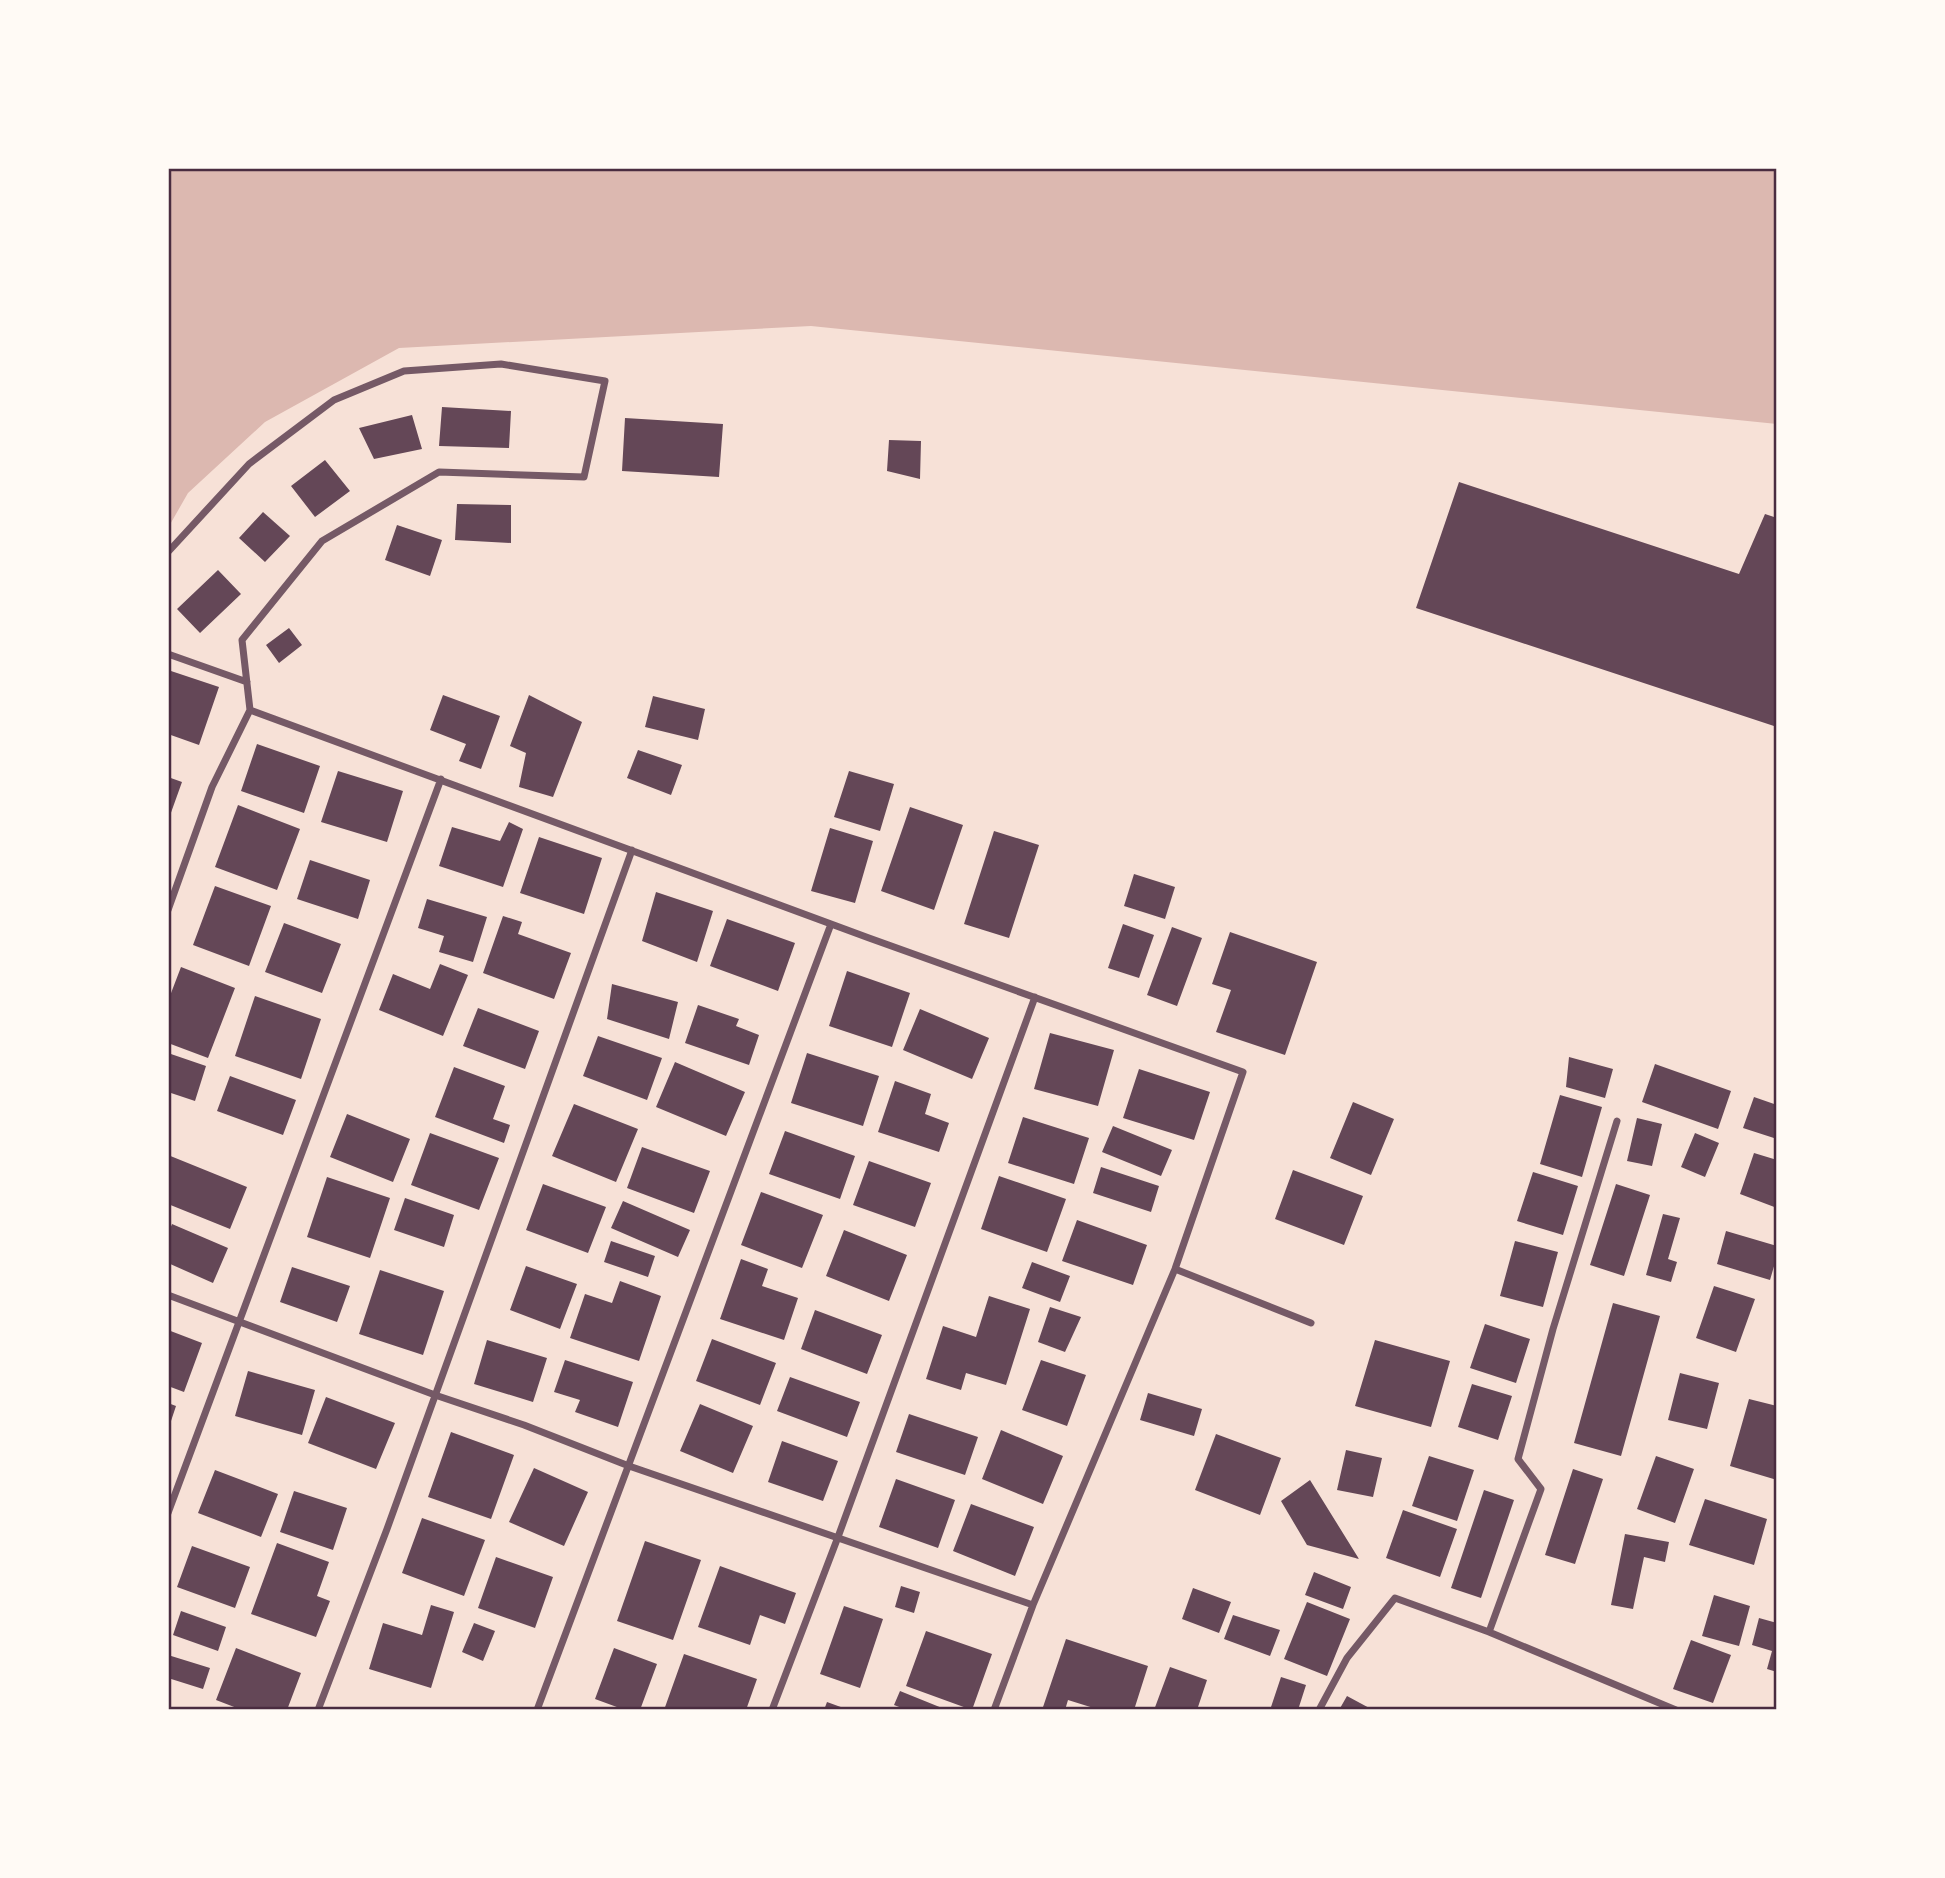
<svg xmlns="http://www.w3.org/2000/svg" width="1945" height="1878" font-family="'IBM Plex Sans',sans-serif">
  <rect width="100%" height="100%" fill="#f7e1d7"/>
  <path fill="#dcb8b0" d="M168 168H1777V424L811 326 399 348 265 422 188 493 168 528Z"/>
  <path fill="#644757" d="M442 407 511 411 509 448 439 446Z
    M412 415 422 449 374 459 359 428Z
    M625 418 723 424 719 477 622 471Z
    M889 440 921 441 920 479 887 471Z
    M325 460 350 491 315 517 291 486Z
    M1459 482 1739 574 1765 514 1777 518V727L1416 608Z
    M457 504 511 505V543L455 540Z
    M263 512 290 536 265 562 239 538Z
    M397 525 442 540 430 576 385 560Z
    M218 570 241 594 200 633 177 609Z
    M289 628 302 645 279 663 266 645Z
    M168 670 219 687 199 745 168 734Z
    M443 695 500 716 481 769 459 761 466 744 430 730Z
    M529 695 582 722 553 797 519 787 526 753 510 746Z
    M653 696 705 709 698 740 645 727Z
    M257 744 320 766 304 813 241 791Z
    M638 750 682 765 671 795 627 778Z
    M338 771 403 791 387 842 321 822Z
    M849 771 894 784 880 831 834 817Z
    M168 777 182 782 168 821Z
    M238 805 300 829 277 890 215 867Z
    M910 807 963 825 934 910 881 891Z
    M509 822 523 829 503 887 439 866 452 827 500 841Z
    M830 828 873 841 855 903 811 891Z
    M994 831 1039 845 1009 938 964 924Z
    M539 837 602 858 584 914 520 893Z
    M310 860 370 880 358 919 297 899Z
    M1134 874 1175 887 1165 919 1124 906Z
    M215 886 271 906 249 966 193 945Z
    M656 892 713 911 697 962 642 941Z
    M427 899 487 917 473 962 439 952 444 936 418 928Z
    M503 916 522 922 518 934 571 953 554 999 483 973Z
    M727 919 795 943 778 991 710 966Z
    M284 923 341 944 322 993 265 972Z
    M1123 924 1154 935 1139 978 1108 968Z
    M1172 927 1202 938 1177 1006 1147 995Z
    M1230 932 1317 962 1285 1055 1216 1032 1231 990 1212 984Z
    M440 964 468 975 443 1036 379 1010 393 974 430 989Z
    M181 967 235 988 208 1058 168 1043V1001Z
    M847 971 910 993 892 1047 829 1026Z
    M612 984 678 1002 669 1039 607 1019Z
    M255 996 321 1019 301 1079 235 1056Z
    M698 1005 739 1019 736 1026 759 1035 749 1065 685 1043Z
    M478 1008 539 1031 525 1069 463 1046Z
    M920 1009 989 1038 972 1079 903 1050Z
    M1050 1033 1114 1050 1098 1106 1034 1089Z
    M598 1036 662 1058 647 1100 583 1076Z
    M168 1053 206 1066 195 1101 168 1092Z
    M807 1053 879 1076 863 1126 791 1103Z
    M1569 1057 1613 1069 1605 1098 1566 1087Z
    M675 1062 745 1092 726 1136 656 1107Z
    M1655 1064 1731 1091 1718 1129 1642 1102Z
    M454 1067 505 1086 493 1119 510 1125 504 1143 435 1117Z
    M1139 1069 1210 1092 1194 1140 1123 1118Z
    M230 1076 296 1100 283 1135 217 1111Z
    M895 1081 931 1094 925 1114 949 1123 939 1152 878 1132Z
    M1560 1095 1602 1107 1582 1177 1540 1164Z
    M1754 1097 1777 1105V1139L1743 1128Z
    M1353 1102 1394 1119 1371 1175 1330 1158Z
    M574 1104 638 1129 616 1182 552 1156Z
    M347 1114 410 1139 393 1182 330 1157Z
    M1023 1117 1089 1138 1074 1184 1008 1163Z
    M1637 1118 1662 1124 1652 1166 1627 1161Z
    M1113 1126 1172 1150 1161 1176 1102 1152Z
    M785 1131 855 1156 840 1199 769 1174Z
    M430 1133 499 1158 479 1210 411 1185Z
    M1695 1133 1719 1143 1705 1177 1681 1167Z
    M642 1147 710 1171 694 1213 627 1188Z
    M1754 1153 1777 1160V1208L1740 1194Z
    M168 1155 247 1187 230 1229 168 1204Z
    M869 1161 931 1183 915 1227 853 1205Z
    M1101 1167 1159 1186 1151 1212 1093 1193Z
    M1293 1170 1363 1196 1344 1245 1275 1219Z
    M1533 1172 1578 1186 1563 1235 1517 1221Z
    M999 1176 1066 1199 1047 1252 981 1229Z
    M327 1177 390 1198 370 1258 307 1237Z
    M543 1184 606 1207 588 1253 526 1230Z
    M1616 1184 1650 1195 1624 1276 1590 1265Z
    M761 1192 823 1215 802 1268 741 1245Z
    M405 1198 454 1215 444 1247 394 1230Z
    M623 1201 690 1230 678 1257 611 1228Z
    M1663 1214 1680 1218 1668 1259 1677 1262 1671 1282 1646 1275Z
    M1077 1220 1147 1245 1133 1285 1062 1261Z
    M172 1224 228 1248 213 1283 168 1263V1234Z
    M844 1230 907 1255 889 1301 826 1276Z
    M1726 1231 1777 1246V1256L1770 1280 1717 1264Z
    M611 1241 655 1256 648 1277 604 1262Z
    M1515 1241 1558 1252 1543 1307 1500 1296Z
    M741 1259 768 1269 762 1286 798 1298 784 1340 720 1319Z
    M1032 1262 1070 1276 1060 1302 1022 1288Z
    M526 1266 577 1284 560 1329 510 1310Z
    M292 1267 350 1286 337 1322 280 1302Z
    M380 1270 444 1291 423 1355 359 1334Z
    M620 1281 661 1296 639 1361 570 1338 585 1294 612 1303Z
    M1714 1286 1755 1299 1736 1352 1696 1338Z
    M989 1296 1030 1309 1006 1385 966 1373 961 1390 926 1379 943 1326 976 1337Z
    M1613 1303 1660 1316 1621 1456 1574 1443Z
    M1050 1307 1081 1317 1065 1352 1038 1342Z
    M815 1310 882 1335 867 1374 801 1349Z
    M1485 1324 1530 1339 1516 1383 1470 1368Z
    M168 1330 202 1343 184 1392 168 1386Z
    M712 1339 776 1363 760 1405 696 1381Z
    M487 1340 547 1358 533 1402 474 1384Z
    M1375 1340 1450 1361 1431 1427 1355 1406Z
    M565 1360 633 1382 618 1427 575 1412 580 1400 554 1392Z
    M1041 1360 1086 1375 1067 1426 1022 1410Z
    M248 1371 315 1390 302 1435 235 1416Z
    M1680 1373 1719 1383 1707 1429 1668 1420Z
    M790 1377 860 1402 847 1437 777 1411Z
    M1472 1384 1512 1396 1498 1440 1458 1427Z
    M1148 1393 1202 1409 1194 1436 1140 1420Z
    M326 1397 395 1423 376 1469 308 1443Z
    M1749 1399 1777 1406V1480L1730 1466Z
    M168 1403 176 1406 168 1430Z
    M700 1404 753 1426 733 1473 680 1451Z
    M909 1414 978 1437 965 1475 896 1452Z
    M1001 1430 1063 1456 1043 1504 982 1479Z
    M451 1432 514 1455 491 1519 428 1497Z
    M1216 1434 1281 1458 1260 1515 1195 1490Z
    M782 1441 838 1461 823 1501 768 1482Z
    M1346 1450 1382 1458 1373 1497 1337 1490Z
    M1429 1456 1474 1470 1457 1521 1412 1506Z
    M1656 1456 1694 1469 1675 1523 1637 1509Z
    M534 1468 588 1492 564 1546 509 1522Z
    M1573 1469 1603 1479 1575 1564 1545 1555Z
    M215 1470 278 1494 261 1537 198 1513Z
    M896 1479 955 1500 938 1548 879 1527Z
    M1310 1480 1359 1559 1307 1545 1281 1501Z
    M1484 1490 1514 1500 1481 1598 1451 1588Z
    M294 1491 347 1508 333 1550 280 1532Z
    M1705 1499 1767 1519 1754 1565 1689 1545Z
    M971 1504 1034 1527 1015 1576 953 1551Z
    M1403 1510 1457 1529 1440 1577 1386 1558Z
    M422 1518 485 1540 464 1596 402 1573Z
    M1625 1534 1669 1542 1665 1562 1644 1557 1633 1609 1611 1605Z
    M645 1541 701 1560 673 1640 617 1621Z
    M277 1543 329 1562 317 1596 330 1601 316 1637 251 1614Z
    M192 1546 250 1567 235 1608 177 1587Z
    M496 1557 553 1577 535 1628 478 1608Z
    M720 1566 796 1593 785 1624 760 1615 750 1645 698 1627Z
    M1314 1572 1351 1587 1343 1609 1305 1595Z
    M901 1586 920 1592 914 1613 895 1607Z
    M1193 1588 1231 1602 1219 1633 1182 1619Z
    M1714 1595 1750 1606 1739 1646 1702 1636Z
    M1307 1602 1350 1619 1327 1676 1284 1659Z
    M431 1605 454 1612 431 1688 369 1669 383 1623 422 1635Z
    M844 1606 883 1619 860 1688 820 1674Z
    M181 1611 226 1627 218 1651 173 1635Z
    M1233 1615 1280 1630 1270 1656 1224 1639Z
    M1759 1618 1777 1623V1672L1767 1669 1772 1651 1752 1645Z
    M474 1623 495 1631 483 1661 462 1652Z
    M926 1631 992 1654 972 1710 906 1686Z
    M1066 1639 1148 1666 1134 1710H1100L1068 1700 1065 1710H1042Z
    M1691 1640 1731 1655 1713 1703 1673 1689Z
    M236 1648 301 1673 287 1710H242L216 1700Z
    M614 1648 657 1664 640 1710H625L595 1699Z
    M684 1654 757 1679 746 1710H664Z
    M168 1655 210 1668 203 1689 168 1678Z
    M1170 1667 1207 1680 1197 1710H1154Z
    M1281 1677 1306 1685 1298 1710H1270Z
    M900 1691 947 1710H907L894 1705Z
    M1347 1696 1373 1710H1339Z
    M827 1702 849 1710H824Z"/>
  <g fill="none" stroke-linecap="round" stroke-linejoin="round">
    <path stroke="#755966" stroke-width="7" d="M168 552 249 464 334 400 404 371 501 364 605 381 584 477 439 472 322 541 242 640 250 710 212 787 168 910
      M168 654 247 682
      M1175 1269 1311 1323
      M168 1295 435 1395 524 1425 629 1466 1033 1605 1175 1269 1243 1072 869 938 250 710
      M168 1513 441 779
      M1489 1632 1676 1710
      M318 1710 387 1529 632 850
      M537 1710 831 924
      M772 1710 838 1537 1035 997
      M994 1710 1033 1605
      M1319 1710 1347 1658 1395 1598 1489 1632 1541 1489 1518 1459 1553 1329 1617 1121"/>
  </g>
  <rect width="1945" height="1878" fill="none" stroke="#fffaf5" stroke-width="340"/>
  <rect x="170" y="170" width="1605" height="1538" fill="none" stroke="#4a2c40" stroke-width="2.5"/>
</svg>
